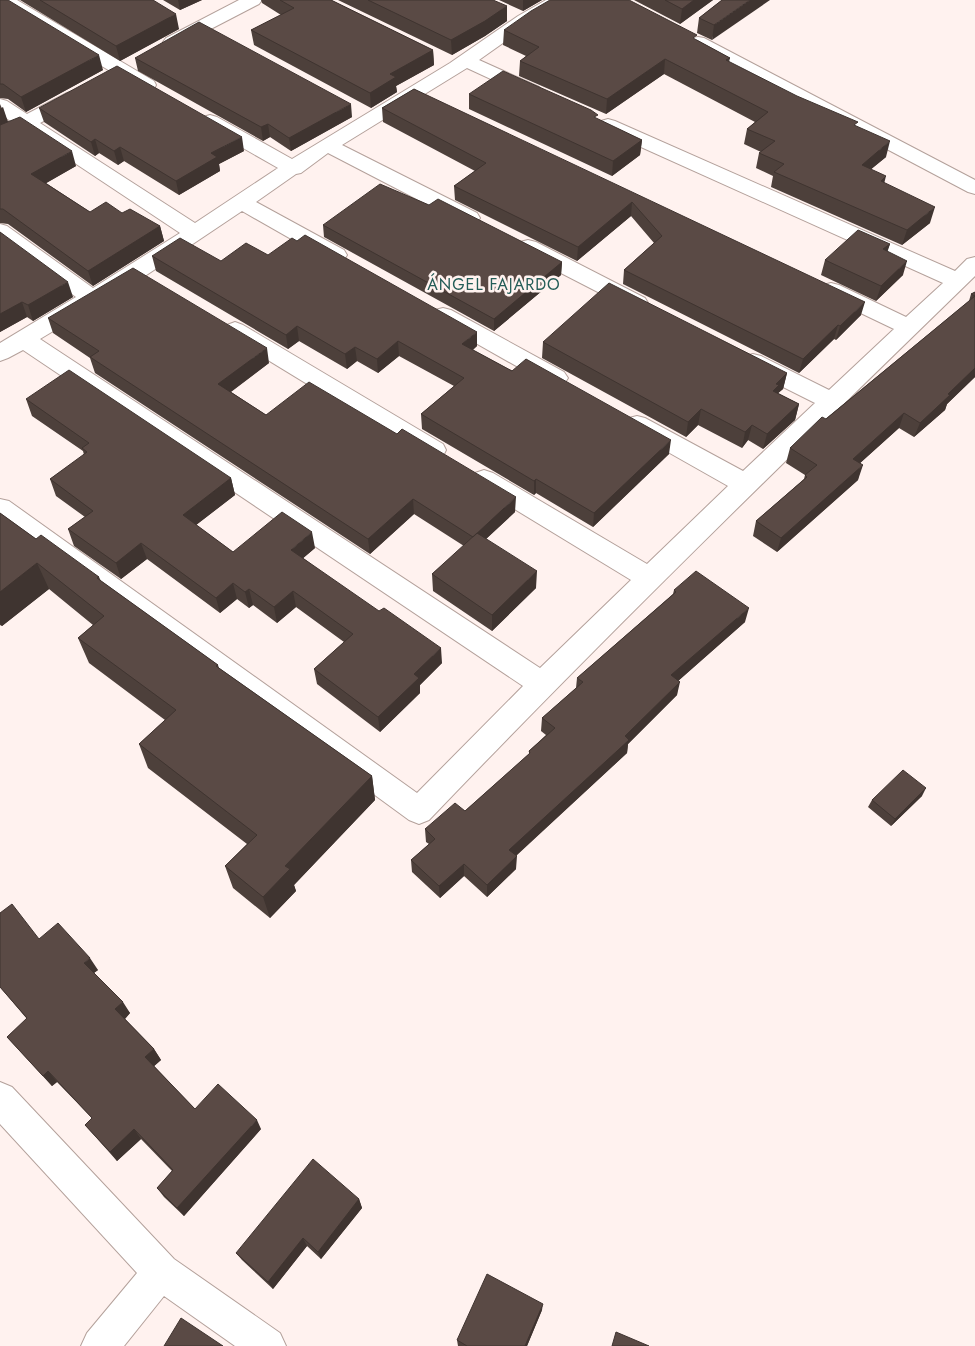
<svg xmlns="http://www.w3.org/2000/svg" width="975" height="1346" font-family="Jost,sans-serif">
  <rect width="100%" height="100%" fill="#fff2ef"/>
  <g fill="none" stroke-linecap="round" stroke-linejoin="round">
    <defs>
      <path id="street" d="M0 0H17L154 81 156 85 154 89 147 91 140 89 0 5Z
        M239 0H262L259 4 178 46 172 47 166 46 163 42 166 38Z
        M546 0H568L565 4 530 24 479 60 539 87 541 91 539 95 532 97 525 95 467 68 342 145 477 213 480 218 477 223 470 224 463 223 328 153 301 173 296 174 256 202 344 250 347 255 344 260 336 262 328 260 242 211 145 276 40 339 540 668 631 580 475 485 472 479 475 473 484 470 493 473 647 564 728 486 629 430 625 424 629 418 637 416 645 418 743 471 815 403 745 368 742 362 745 356 753 354 761 356 829 390 894 329 823 295 820 290 823 285 831 283 839 285 906 317 943 283 601 129 598 125 601 121 608 119 615 121 955 271 967 259 975 257V276C791 455 607 634 429 820L419 824 409 820 0 521V499L9 501 417 793 523 686 23 350 8 358 0 361V343L76 297 0 241V224L7 226 93 288 180 233 25 130 0 142V128L12 122 0 114V99L7 101 27 114 67 93 74 91 81 93 84 97 81 101 40 123 195 223 278 168 203 125 200 121 203 117 210 115 217 117 292 159 450 63 518 16Z
        M698 37 704 38 975 180V194L968 192 692 46 689 42 692 38Z
        M528 240 536 242 645 298 648 303 645 308 637 310 629 308 520 252 517 247 520 242Z
        M443 308 451 310 564 372 568 378 564 384 556 386 548 384 435 320 432 315 435 310Z
        M235 322 243 325 443 444 446 450 443 456 434 459 425 456 227 335 224 330 227 325Z
        M0 1082 12 1087 174 1259 280 1333 286 1346H235L164 1296 124 1346H81L87 1333 137 1273 0 1124Z"/>
    </defs>
    <use href="#street" stroke="#b4a19b" stroke-width="2"/>
    <use href="#street" fill="#fff" fill-rule="evenodd"/>
  </g>
  <path fill="#4d403b" d="M0 0 103 70 26 112 8 99 0 98Z
    M20 0H153L179 29 120 61Z
    M163 0H202L180 10Z
    M261 0H331L433 50 434 65 396 86 397 92 371 108 254 45 251 30 281 15 262 3Z
    M338 0H493L507 21 485 36 452 55Z
    M499 0H542L523 11Z
    M634 0H713L680 24Z
    M722 0 712 40 697 33 699 18Z
    M504 30 697 40 730 58 729 62 857 127 886 157 871 169 884 183 930 223 902 245 771 187 773 176 756 168 759 153 761 152 744 144 747 129 755 122 664 74 606 114 519 76 520 61 526 56 503 45Z
    M135 58 352 117 291 151 270 137 263 141 138 71Z
    M414 89 861 315 836 340 834 339 799 373 623 284 624 270 654 243 631 216 577 261 455 200 454 186 475 171 383 122 382 108Z
    M469 94 597 119 642 140 640 155 612 176 469 109Z
    M0 104 8 122 76 166 46 183 90 212 122 213 160 226 164 241 93 286 8 224 0 223Z
    M39 108 244 151 219 164 220 171 179 195 124 161 118 165 99 153 95 156 44 122Z
    M323 225 562 262 561 275 494 331 324 237Z
    M0 232 73 297 33 321 27 317 0 332Z
    M890 244 887 251 903 275 876 301 821 275 825 260Z
    M268 255 477 346 473 350 669 454 593 527 536 493 534 495 422 429 421 414 454 386 399 356 378 373 357 361 347 369 299 341 288 349 156 271 152 256 221 261Z
    M975 292V377L947 404 945 410 914 437 899 428 860 463 858 480 777 552 753 536 756 521 804 479 805 475 786 463 790 448 969 301 971 294Z
    M48 318 269 363 231 392 266 415 515 512 486 539 536 588 492 631 433 591 432 574 464 546 414 514 370 554 95 373 90 358 53 333Z
    M543 342 787 373 783 389 778 393 799 404 795 420 763 449 748 440 742 448 698 425 686 437 542 358Z
    M26 399 231 478 235 495 196 525 233 552 315 548 303 558 442 663 420 685V693L380 732 317 684 314 669 344 642 296 607 277 623 253 605 249 608 237 599 220 613 147 559 121 579 74 546 68 529 85 517 56 496 50 479 84 455 83 451 32 416Z
    M0 513 36 539 99 577 101 581 218 665 219 668 372 776 375 800 294 885 296 891 270 918 233 888 225 866 247 844 148 768 139 744 165 720 89 663 78 638 93 625 49 589 2 626 0 625Z
    M674 590 745 622 678 681 677 695 628 744 627 753 516 856V869L487 897 464 876 440 898 412 872 411 860 429 844 426 842 425 829 465 811 529 754V751L546 735 541 731 542 718 576 688 577 678 673 594Z
    M922 796 891 826 868 807 872 800Z
    M39 939 98 970 94 973 130 1013 125 1019 154 1049 161 1060 154 1066 195 1109 261 1129 184 1216 164 1197 157 1188 172 1171 141 1139 117 1161 85 1125 92 1118 57 1082 52 1086 7 1037 27 1019 0 987Z
    M359 1199 362 1208 321 1259 307 1246 273 1289 242 1260 236 1253Z
    M542 1310 527 1346H458L457 1340Z"/>
  <path fill="#3f3430" d="M178 0H202L180 10Z
    M523 0H542L523 11Z
    M694 0H713L680 24 682 9Z
    M750 0H770L712 40 714 25Z
    M507 6V21L485 36 452 55 451 40Z
    M176 14 179 29 120 61 116 46Z
    M433 50 434 65 396 86 397 92 371 108 370 93 390 74Z
    M99 55 103 70 26 112 21 97Z
    M665 59 664 74 606 114 607 99Z
    M351 104 352 117 291 151 289 138Z
    M3 107 8 122 0 127V109Z
    M268 124 270 137 263 141 261 127Z
    M242 137 244 151 219 164 220 171 179 195 176 181 211 153Z
    M95 139 99 153 95 156 91 142Z
    M642 140 640 155 612 176 613 161Z
    M890 141 886 157 858 180 862 165Z
    M120 147 124 161 118 165 114 151Z
    M72 151 76 166 36 189 31 174Z
    M886 176 882 192 881 181Z
    M632 202 631 216 577 261 578 247Z
    M935 207 930 223 902 245 907 230Z
    M160 226 164 241 93 286 88 271Z
    M890 244 885 259 883 249Z
    M907 261 903 275 876 301 881 286Z
    M562 262 561 275 494 331V319Z
    M68 282 73 297 33 321 28 305Z
    M22 302 27 317 0 332V314Z
    M865 302 861 315 836 340 840 326Z
    M838 325 834 339 799 373 803 359Z
    M297 326 299 341 288 349 286 335Z
    M477 332V346L462 358V344Z
    M398 341 399 356 378 373 377 359Z
    M355 347 357 361 347 369 345 354Z
    M267 348 269 363 221 399 218 384Z
    M975 368V377L947 404 945 410 914 437 920 423 948 394Z
    M787 373 783 389 776 395 773 391 776 384Z
    M799 404 795 420 763 449 767 434Z
    M701 409 698 425 686 437 688 422Z
    M904 413 899 428 848 474 853 459Z
    M752 425 748 440 742 448 745 432Z
    M671 440 669 454 593 527 594 513Z
    M863 465 858 480 777 552 781 538Z
    M231 478 235 495 187 532 183 515Z
    M536 479V493L534 495V481Z
    M516 497 515 512 473 551V537Z
    M413 499 414 514 370 554 368 539Z
    M312 532 315 548 294 566 291 550Z
    M141 543 147 559 121 579 116 563Z
    M37 563 49 589 2 626 0 623V592Z
    M537 571 536 588 492 631V615Z
    M233 583 237 599 220 613 216 598Z
    M249 589 253 605 249 608 245 592Z
    M293 591 296 607 277 623 274 607Z
    M749 608 745 622 669 689 671 675Z
    M441 648 442 663 420 685V693L380 732 378 717 414 674Z
    M680 682 677 695 628 744 627 753 509 862V850Z
    M372 776 375 800 294 885 296 891 270 918 263 897 285 866Z
    M926 788 922 796 891 826 895 819Z
    M517 856 516 869 487 897V885Z
    M464 864V876L440 898 439 886Z
    M90 958 98 970 91 975 84 963Z
    M123 1002 130 1013 123 1021 115 1009Z
    M154 1049 161 1060 152 1068 145 1057Z
    M48 1071 57 1082 52 1086 43 1076Z
    M257 1120 261 1129 184 1216 177 1208Z
    M134 1129 141 1139 117 1161 110 1152Z
    M359 1199 362 1208 321 1259 318 1252Z
    M303 1238 307 1246 273 1289 268 1282Z
    M543 1304 542 1310 527 1346H525Z"/>
  <path fill="#5a4a45" stroke="#3f3430" d="M0 0H8L99 55 21 97 3 84H0Z
    M40 0H153L176 14 116 46Z
    M280 0H331L433 50 390 74 396 77 370 93 251 30 294 8Z
    M368 0H493L507 6 485 21 451 40Z
    M550 0H629L697 35 693 38 730 58 726 60 797 96 858 122 854 125 890 141 862 165 886 176 881 181 935 207 907 230 774 172 784 164 759 153 775 141 747 129 768 112 665 59 607 99 520 61 539 47 504 30 531 11Z
    M665 0H694L682 9Z
    M722 0H750L714 25 699 18Z
    M199 22 351 104 289 138 268 124 261 127 135 58Z
    M117 66 242 137 211 153 217 157 176 181 120 147 114 151 95 139 91 142 39 108Z
    M503 71 591 110 598 115 594 117 642 140 613 161 469 94Z
    M414 89 865 302 840 326 838 325 803 359 624 270 662 236 632 202 578 247 454 186 486 163 382 108Z
    M20 117 72 151 31 174 90 212 106 202 122 213 130 209 160 226 88 271 3 209H0V125Z
    M380 184 429 205 438 199 562 262 494 319 323 225Z
    M858 230 890 244 883 249 907 261 881 286 825 260Z
    M0 232 68 282 28 305 22 302 0 314Z
    M305 235 477 332 462 344 512 371 526 359 671 440 594 513 536 479 534 481 421 414 464 378 398 341 377 359 355 347 345 354 297 326 286 335 152 256 180 238 221 261 246 243 268 255 292 238 297 241Z
    M133 268 267 348 218 384 266 415 309 382 397 434 402 429 516 497 473 537 413 499 368 539 90 357 99 351 48 318Z
    M609 283 787 373 776 384 779 385 773 391 799 404 767 434 752 425 745 432 701 409 688 422 543 342Z
    M975 292V368L948 394 950 395 920 423 904 413 853 459 863 465 781 538 756 521 807 477 805 475 817 465 790 448 822 417 826 419 975 296 971 294Z
    M69 370 231 478 183 515 233 552 282 512 312 532 291 550 379 611 384 608 441 648 414 674 419 678 378 717 314 669 353 634 293 591 274 607 249 589 245 592 233 583 216 598 141 543 116 563 68 529 93 511 50 479 87 452 82 448 89 443 26 399Z
    M0 513 36 539 41 535 99 577 97 578 218 665 216 666 372 776 285 866 290 869 263 897 225 866 257 835 139 744 176 710 78 638 104 616 37 563 0 592Z
    M477 533 537 571 492 615 432 574Z
    M696 571 749 608 671 675 680 682 625 736 629 740 509 850 517 856 487 885 464 864 439 886 411 860 435 839 425 829 455 803 465 811 530 753 529 751 555 728 542 718 583 682 577 678 676 592 674 590Z
    M903 770 926 788 895 819 872 800Z
    M12 904 39 939 58 923 90 958 84 963 123 1002 115 1009 154 1049 145 1057 195 1109 218 1084 257 1120 177 1208 157 1188 173 1170 134 1129 110 1152 85 1125 92 1118 48 1071 43 1076 7 1037 27 1018 0 987V913Z
    M313 1159 359 1199 318 1252 303 1238 268 1282 236 1253Z
    M487 1274 543 1304 525 1346H467L457 1340Z
    M181 1318 223 1346H164Z
    M616 1332 649 1346H612Z"/>
  <g text-anchor="middle" stroke-width="5" stroke-linejoin="round" paint-order="stroke">
    <g font-size="16" letter-spacing="1" fill="#245d58" stroke="#fff2ef">
      <text x="494" y="290">ÁNGEL FAJARDO</text>
    </g>
  </g>
</svg>
